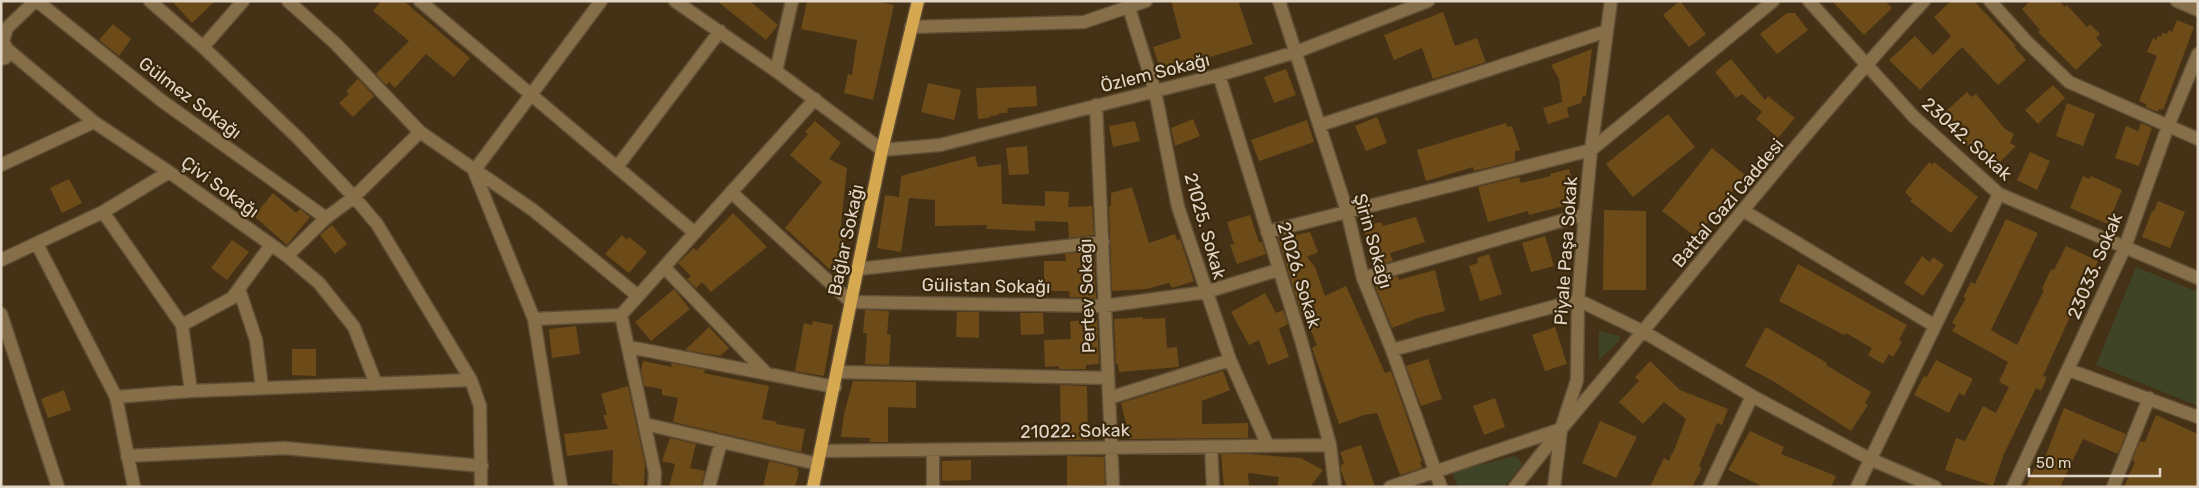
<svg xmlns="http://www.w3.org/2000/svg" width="2199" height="488" font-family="Rubik,sans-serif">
  <rect width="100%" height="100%" fill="#443116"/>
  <path fill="#404426" d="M2136 267 2198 292V406L2096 365Z
    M1599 331 1619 336 1620 340 1599 360Z
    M1515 456 1520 460 1522 465 1504 487H1458L1452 472Z"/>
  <path fill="#6c4b19" d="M172 1H215L192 23Z
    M381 1H404L470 58 454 77 426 54 395 88 389 82 386 85 376 74 409 41 373 11Z
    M717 1H750L778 25 766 40Z
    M807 1H874L894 5 873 100 844 93 848 74 852 75 857 40 801 29Z
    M1171 1H1238L1253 44 1161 72 1153 47 1181 38Z
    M1680 1 1706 34 1689 47 1663 15Z
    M1832 1H1885L1892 8 1864 35Z
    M1951 1H1974L2016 46 2014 47 2026 60 1998 85 1962 47 1920 90 1889 60 1915 36 1933 55 1951 36 1934 17Z
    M2030 1H2059L2065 7 2067 5 2087 27 2090 24 2100 34 2096 38 2102 45 2076 70 2038 32 2040 30 2022 9Z
    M1443 12 1455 46 1477 38 1486 62 1433 79 1422 48 1394 60 1384 35Z
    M1787 13H1795L1808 30 1777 54 1760 34Z
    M2177 20 2194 27 2163 110 2159 109 2158 112 2146 107V104L2139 101 2157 56 2147 52 2153 38 2156 40 2158 36 2161 37 2162 33 2167 34 2169 30 2172 32Z
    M113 24 131 39 119 56 99 40Z
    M1592 49 1586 96H1583L1581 103 1567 108 1569 117 1548 124 1543 108 1562 102 1559 79 1551 65Z
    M1731 59 1765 100 1768 96 1795 118 1778 138 1756 119 1762 112 1742 94 1736 98 1715 72Z
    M1286 69 1296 95 1274 103 1264 77Z
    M358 79 374 96 353 117 339 103 349 94 346 91Z
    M928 83 961 90 954 120 921 112Z
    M2053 85 2065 98 2038 124 2025 110Z
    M1036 86 1037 106 1008 108 1007 113H998L999 115 990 116 989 118 978 119 976 88Z
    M1967 92 1971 97 1976 94 2005 129 2014 134 2010 143 2016 146 1993 169 1977 156 1947 122 1948 120 1943 114Z
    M2067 103 2095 114 2083 146 2056 136Z
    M1668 114 1695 147 1633 197 1606 164Z
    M1377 117 1387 143 1366 151 1355 126Z
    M1193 119 1200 136 1175 146 1171 128Z
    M1307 120 1314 142 1259 161 1251 140Z
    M815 121 841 143 829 159 847 168 840 234 844 239 836 275 785 228 822 182 790 155 808 134 805 132Z
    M1135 121 1140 141 1113 147 1109 126Z
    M1506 123 1508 127 1512 126 1520 150 1515 151V161L1474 171 1473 167 1426 181 1417 150Z
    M2141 123 2152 128 2139 166 2115 158 2126 126 2138 131Z
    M1027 146 1029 174 1009 175 1006 148Z
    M1712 148 1745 175 1696 237 1662 211Z
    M2030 152 2050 161 2037 190 2017 180Z
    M975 156 978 167 1001 164 1002 204 1045 206V191L1069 192 1068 207 1092 206 1094 235 1069 238 1068 222 1035 221V231L986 229 987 225 935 226V200L909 198 901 252 877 248 885 195 899 197 901 176Z
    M1929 162 1932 165 1934 162 1978 197 1951 233 1910 201 1912 199 1905 192Z
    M1569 169 1575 190 1568 192 1572 204 1529 215 1528 211 1488 222 1478 187 1519 177 1521 183 1551 176 1550 174Z
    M2083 176 2089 179 2091 176 2122 190 2108 224 2070 208Z
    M69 179 82 203 62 213 50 188Z
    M1132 187 1149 243 1175 234 1177 240 1180 239 1194 281 1172 288 1169 283 1146 289 1112 291 1109 206H1111V193Z
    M273 193 296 213 300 209 310 217 287 245 254 216Z
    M2158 201 2185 212 2170 248 2142 237 2152 211H2154Z
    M1604 210 1646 211V290H1603Z
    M733 213 767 247 711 292 702 282 696 288 687 279 691 276 678 263 694 248 696 251Z
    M1250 215 1259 242H1262L1266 254 1237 264 1230 245 1234 244 1227 222Z
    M1416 217 1425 242 1390 253 1393 261 1374 266 1363 226 1381 222 1383 226Z
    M2006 219 2038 233 1991 330 2017 345 2044 290 2042 289 2051 269 2054 270 2066 246 2098 261 2079 305 2076 304 2043 376 2047 377 2041 391 2036 388 2004 454 1993 486 1945 470 1956 438 1965 441 1983 406 1996 413 2009 387 1999 382 2008 362 1952 331 1956 325 1952 323 1966 298 1963 297 1971 282 1975 284Z
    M332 225 347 244 335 254 320 235Z
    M1310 232 1318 252 1307 257 1315 267 1325 296 1346 286 1385 373 1391 371 1422 461 1420 462 1422 468 1400 475 1377 413 1364 415 1339 424 1312 348 1317 345 1304 315 1302 316 1278 238Z
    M622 235 627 240 629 237 647 252 629 273 605 254Z
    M1545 236 1554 266 1531 272 1522 243Z
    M232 240 249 252 227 280 211 268Z
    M1094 251 1096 298 1070 297 1069 291H1044V261H1066L1065 254Z
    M1489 254 1502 294 1480 301 1469 266 1478 263 1477 258Z
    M1922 256 1930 262 1933 257 1944 265 1923 296 1904 283Z
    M1798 264 1907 325 1899 340 1902 342 1893 357 1889 354 1883 364 1868 355 1872 348 1846 333 1844 335 1779 301Z
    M1435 270 1445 311 1421 317 1392 328 1374 283 1398 276 1399 280Z
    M674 289 690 309 651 341 635 322Z
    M1265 293 1276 313 1283 310 1288 324 1279 329 1289 357 1268 365 1259 340 1249 345 1231 312Z
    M865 310 889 311 887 334 891 335 889 365 865 364 867 333H863Z
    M957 312H979V338L956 337Z
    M1020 313H1043L1044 334 1021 335Z
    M1143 317V319L1165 318 1167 348 1177 347 1179 367 1119 372 1118 364H1116L1114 319Z
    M1097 320 1099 364 1086 365V369H1059V366L1045 367 1044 340 1071 339 1070 321Z
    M813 321 833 325 824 376 795 371 804 323 812 325Z
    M576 326 580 354 552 358 549 329Z
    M709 327 729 348 720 356 685 350Z
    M1555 327 1567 364 1545 371 1532 335Z
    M1766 327 1827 363 1826 365 1871 392 1865 403 1868 405 1851 431 1773 381 1745 366Z
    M292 349H316V376L292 375Z
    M1428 359 1442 399 1421 406 1406 366Z
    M1936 360 1973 379 1964 396 1959 393 1949 413 1914 395 1924 376 1927 377Z
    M643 361 672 367 671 363 706 370 703 373 769 386 762 419 777 422 776 424 805 429 801 452 673 422 678 398 662 395V389L644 386 641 370Z
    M1650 361 1680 390 1728 409 1722 425 1717 423 1699 466 1702 468 1692 487H1650L1664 458 1669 461 1672 453 1674 454 1673 453 1686 419 1664 402 1643 424 1619 402 1639 381 1635 377Z
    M1223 371 1230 390 1202 401V424L1248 423V438L1130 439 1121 403Z
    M853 381 916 382V408L888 407V442H870V438L841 437 844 414Z
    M1060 385 1087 386 1088 440H1061Z
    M628 386 645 464 644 487H618V484H612L613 450 567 456 564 434 608 429 603 415H607L601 394Z
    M64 390 71 410 48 418 41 399Z
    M1495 398 1505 427 1484 435 1473 406Z
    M2064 408 2126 434 2118 454 2083 439 2060 487H2026L2039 458 2044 460Z
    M2156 415 2198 434V487H2124L2135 462 2132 460 2140 441 2145 442Z
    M1600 421 1637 437 1616 478 1582 463Z
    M1750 431 1784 447 1781 454 1836 476 1831 487H1764L1728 470Z
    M670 438 696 444 690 468 705 471 701 487H669L675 464 662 461Z
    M1361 445 1375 487H1347L1341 470V465L1344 463 1340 452Z
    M1221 454H1248L1301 458 1323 470 1310 487H1277L1279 477 1248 473 1249 487H1224Z
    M1067 456 1104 457 1105 485 1067 486Z
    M971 460V480L942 481V461Z
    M769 461 798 468 797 471H799L795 487H763Z"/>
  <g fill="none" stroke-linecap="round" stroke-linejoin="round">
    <defs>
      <path id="minor" d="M37 1 162 101 326 218
        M150 1 203 47 298 138 354 197 377 224 471 380 480 406 481 487
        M288 1 336 44 420 132
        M420 1 695 233
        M675 1 776 71 882 150 940 145 1219 75 1296 52 1428 1
        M1279 1 1347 211 1363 278 1392 350 1441 487
        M1809 1 1914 117 1999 194 2198 278
        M1990 1 2027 42 2069 82 2198 139
        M2177 1 2198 10
        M1129 8 1155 91 1178 207 1230 360 1268 446
        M911 27 1084 22 1146 1
        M203 47 243 1
        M7 49 94 122 169 172 287 256 319 283 354 327 376 384
        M1 59 5 58 7 49 3 41 7 28 35 1
        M776 71 792 1
        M1219 75 1301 340 1330 445 1335 487
        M1096 105 1113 487
        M1320 125 1607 31
        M1 165 94 122
        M617 167 720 31
        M474 171 534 319 621 315
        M474 171 601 1
        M731 192 851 302 1104 306 1206 292 1278 270
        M1744 211 1935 326
        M103 212 182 325 191 391
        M1267 232 1591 150 1773 1
        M37 244 116 397 191 391 471 380
        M287 256 326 218 354 197 420 132 533 210 638 296
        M1 260 103 212 169 172
        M664 267 767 374
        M858 269 1103 242
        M1363 278 1585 214
        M239 289 256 340 262 388
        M1 314 58 487
        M621 315 815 99
        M621 315 655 473 654 487
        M534 319 561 487
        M182 325 232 298 271 245
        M629 347 835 387
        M1392 350 1578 300 1644 332 1752 396 1870 459 1935 487
        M2069 370 2198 417
        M838 372 1108 378
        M116 397 134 487
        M1109 398 1230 360
        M645 424 818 464
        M1561 429C1682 287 1797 139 1924 1
        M1211 447 1213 487
        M933 450V487
        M821 451 1330 445
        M127 456 284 448 482 466
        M709 487 721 442
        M1390 487 1561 429
        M1515 487 1561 429 1577 380 1578 300 1585 214 1591 150 1611 1
        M1554 487 1561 429
        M1709 487 1752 396
        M1857 487 1999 194
        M2013 487 2125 247 2168 126 2198 54
        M2113 487 2149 398"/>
      <path id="major" d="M813 487 882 150 918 1"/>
    </defs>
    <use href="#minor" stroke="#604f36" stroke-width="15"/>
    <use href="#major" stroke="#604f36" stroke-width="15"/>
    <use href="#minor" stroke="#866f48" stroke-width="12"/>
    <use href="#major" stroke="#d6a850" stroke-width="12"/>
  </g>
  <g text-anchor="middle" stroke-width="4.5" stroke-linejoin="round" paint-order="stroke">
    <g font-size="18" fill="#e2d6c7" stroke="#39270c">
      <text transform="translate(1155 73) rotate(-14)" y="6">Özlem Sokağı</text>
      <text transform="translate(190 98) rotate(37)" y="6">Gülmez Sokağı</text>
      <text transform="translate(1967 139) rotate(42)" y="6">23042. Sokak</text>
      <text transform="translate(220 187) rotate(36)" y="6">Çivi Sokağı</text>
      <text transform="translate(1728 203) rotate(-50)" y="6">Battal Gazi Caddesi</text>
      <text transform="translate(1205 226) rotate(74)" y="6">21025. Sokak</text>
      <text transform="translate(846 240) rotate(-78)" y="6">Bağlar Sokağı</text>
      <text transform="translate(1373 241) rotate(74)" y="6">Şirin Sokağı</text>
      <text transform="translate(1566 251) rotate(-86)" y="6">Piyale Paşa Sokak</text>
      <text transform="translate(2095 266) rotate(-67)" y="6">23033. Sokak</text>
      <text transform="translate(1299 275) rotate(73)" y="6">21026. Sokak</text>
      <text transform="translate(986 286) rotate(1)" y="6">Gülistan Sokağı</text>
      <text transform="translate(1087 296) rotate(-92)" y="6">Pertev Sokağı</text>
      <text transform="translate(1075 431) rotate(-1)" y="6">21022. Sokak</text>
    </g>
  </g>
  <rect width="2199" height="488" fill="none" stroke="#e2d6c7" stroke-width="5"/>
  <path d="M2029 468v8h131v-8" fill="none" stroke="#e2d6c7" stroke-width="2.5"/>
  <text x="2036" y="468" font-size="15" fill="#e2d6c7" stroke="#39270c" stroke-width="4" paint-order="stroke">50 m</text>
</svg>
